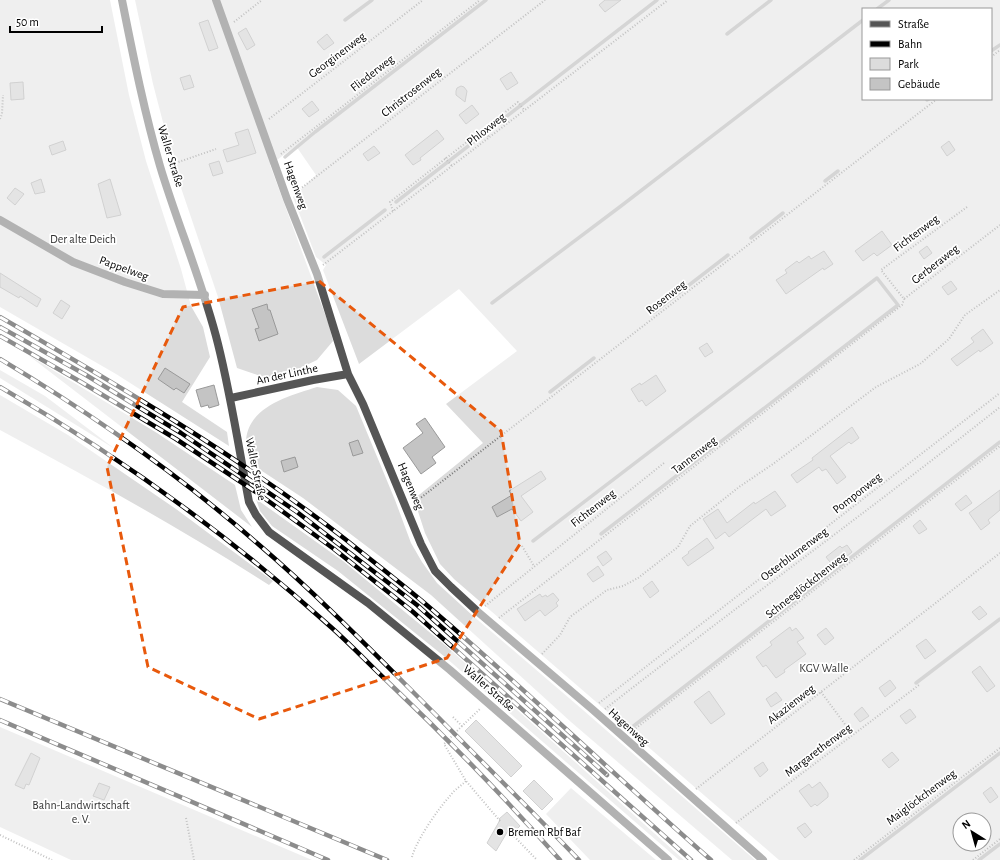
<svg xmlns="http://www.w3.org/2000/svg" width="1000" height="860" font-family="'Alegreya Sans',sans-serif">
  <rect width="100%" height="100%" fill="#fff"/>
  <path fill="#dcdcdc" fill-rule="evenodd" d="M0 0H110L129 95 146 161 181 269 191 306 203 327 210 357 182 402 227 432 229 446 116 374 0 307Z
    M135 0H1000V860H779L454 579 440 564 425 533 414 499 483 443 446 404 517 351 459 289 359 364 323 270 326 265 316 257 293 197 316 175 296 146 270 165 329 325 333 341 317 360 294 371 266 378 237 368 218 297 177 176 153 84ZM863 9H991V99H863ZM960 820H984V844H960Z
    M28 355 157 433 235 485 241 510 252 527Z
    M0 370 45 396 115 449 0 378Z
    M317 387 338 390 356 406 395 500 411 543 422 562 437 583 472 615 583 710 755 860H732L571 722 431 595 303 498 250 463C249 458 247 453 246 448 243 408 286 397 317 387Z
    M0 395 68 435 176 509 273 581 269 585C182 529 91 479 0 430Z
    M256 499 343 561 445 645 684 860H679L445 657 338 571 272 526 260 511Z
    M0 727 312 860H71L0 827Z
    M571 788 656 860H590L546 814Z"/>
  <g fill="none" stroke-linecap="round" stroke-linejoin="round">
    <path stroke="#a3a3a3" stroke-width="3.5" d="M877 9 889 0
      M345 20 372 0
      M727 34 771 0
      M991 51 1000 45
      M927 100 929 99
      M285 157 315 132 486 0
      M825 181 838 171
      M396 202 657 0
      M751 238 783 213
      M324 257 385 210
      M492 303 621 206 863 20
      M654 312 728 255
      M550 392 594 358
      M533 541 877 278 898 305 601 534
      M916 683 1000 619
      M631 728 1000 442
      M860 860 1000 753
      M979 860 1000 844"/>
  </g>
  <path fill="#c4c4c4" stroke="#999" d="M605 0H621L605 12 599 5Z
    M208 20 218 48 209 51 199 23Z
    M246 28 255 45 247 50 238 33Z
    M327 34 334 43 324 50 317 42Z
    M511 72 518 83 507 90 500 79Z
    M190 75 194 87 184 90 180 78Z
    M23 82 24 99 11 100 10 83Z
    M461 86 464 87 467 91 465 102 456 95V91L457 88Z
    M312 101 319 110 309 117 302 109Z
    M472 105 479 114 466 124 459 115Z
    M248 129 256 153 227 162 223 150 239 145 235 133Z
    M437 130 444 139 420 158 421 160 413 165 405 155Z
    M63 141 66 150 52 155 49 146Z
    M949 141 955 150 947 156 941 147Z
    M374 146 380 153 368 161 363 154Z
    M219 161 223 173 213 176 209 164Z
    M41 179 45 192 35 194 31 183Z
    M110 179 121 215 107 218 98 184Z
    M15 188 24 194 15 205 7 198Z
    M882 231 892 245 877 256 874 253 863 261 855 251Z
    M927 246 932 253 924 259 919 252Z
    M824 251 833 264 824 270 823 268 786 294 776 280 787 273 785 270 797 261 799 263 809 256 811 259Z
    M0 273 41 299 37 307 20 296 19 298 0 287Z
    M951 281 957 289 948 295 942 287Z
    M61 300 70 306 62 319 53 313Z
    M267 304 268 310H270L278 334 259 341 255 329 259 328 252 309Z
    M983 329 993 343 980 352 979 350 957 366 951 359 974 342 971 338Z
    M707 343 713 352 705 357 699 348Z
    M165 368 190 384 184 393 176 388 174 390 158 379Z
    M656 375 666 391 646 406 642 400 639 402 631 389 640 383 641 385Z
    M214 385 219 405 209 408 208 405 201 407 196 390Z
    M425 418 445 447 432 457 436 463 421 474 403 448 423 433 416 424Z
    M852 427 859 438 851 444 849 442 830 456 846 477 837 484 826 469 822 471 819 467 797 483 791 475 813 460 812 458Z
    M358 440 363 453 353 456 349 443Z
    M295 457 298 467 284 472 281 461Z
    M541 471 546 479 521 496 533 512 521 521 512 509 497 517 492 507 512 495 509 491Z
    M1000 490V510L988 520 990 523 981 530 969 513Z
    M775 491 786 506 771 516 766 509 729 537 725 532 716 539 703 519 718 509 727 523 754 502 755 504Z
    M966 495 972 503 961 511 955 504Z
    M920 520 927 529 919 534 913 526Z
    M707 538 714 548 688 566 682 558 689 553 688 552Z
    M847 545 852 552 834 567 826 557 840 546 842 548Z
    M606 551 612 559 603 566 597 557Z
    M598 566 604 575 593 582 587 574Z
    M652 581 659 591 650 598 643 588Z
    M553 593 559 600 556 603 558 606 545 616 540 610 525 621 517 609 540 594 542 597 546 595 547 597Z
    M980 606 987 614 979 620 972 612Z
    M790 627 792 631 796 628 804 638 797 642 806 654 784 670 785 672 776 678 766 665 763 667 756 657 772 645 770 642Z
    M826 628 834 638 825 645 817 635Z
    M926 639 936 651 925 659 916 646Z
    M980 666 995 686 987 692 972 672Z
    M890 680 896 688 885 697 879 688Z
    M709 691 725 714 711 724 694 702Z
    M776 692 782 700 771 707 766 699Z
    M862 707 869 716 860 722 854 714Z
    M910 709 916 717 906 724 900 716Z
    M476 720 522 766 511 777 465 731Z
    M892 752 899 760 889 768 882 760Z
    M31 753 40 758 29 785 26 784 24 789 15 785Z
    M763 762 768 770 760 777 754 768Z
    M534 780 553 799 542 810 523 791Z
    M820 782 828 793V797L817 806 815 804 811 807 799 791 809 784 812 788Z
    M99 783 110 787 104 800 93 796Z
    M991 787 998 797 990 803 983 793Z
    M507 812 520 826 513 833 509 829 496 851 487 843 500 820 499 819Z
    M805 823 812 832 805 838 797 828Z"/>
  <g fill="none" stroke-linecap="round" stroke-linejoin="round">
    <path stroke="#777" stroke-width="2" stroke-dasharray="1 2" stroke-linecap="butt" d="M234 22 262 0
      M991 57 1000 50
      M0 119 2 114 3 95
      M269 119 423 0
      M482 129 489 137
      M281 154 480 0
      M445 158 452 166
      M170 165 216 149
      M295 193 545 0
      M967 207 881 270 904 299 1000 225
      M393 211 390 202 518 102 524 110
      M323 265 668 0
      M414 503 937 99
      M522 546 534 566
      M485 606 664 463
      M499 618 902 305 904 299
      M542 654 560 635 570 617 607 590 623 586 638 578 678 547 690 526 739 487 773 464 876 387 920 364 949 339 965 315 1000 290
      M821 692 853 735
      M599 703 1000 393
      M605 709C736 607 870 510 1000 407
      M453 717 462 726 481 708
      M462 726 444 744 466 781 500 821
      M631 732 1000 446
      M696 789 1000 553
      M186 818 194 860
      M736 823 919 685
      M508 830 537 860
      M0 835 52 860
      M412 857C417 839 438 809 450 796 454 790 461 786 466 781
      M854 860 1000 748
      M973 860 1000 839"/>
    <path stroke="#555" stroke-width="8" d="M122 0C133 55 144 111 160 166 178 226 203 283 218 344 231 396 239 449 249 502L256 515 269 532 368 603 450 670 668 860
      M216 0 287 199 317 274 348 374 363 404 421 544 435 571 451 587 478 612 592 709 763 860
      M0 220 73 262 125 282 163 294 205 295
      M231 398 313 380 348 374"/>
    <defs>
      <path id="rail" d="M0 317C118 385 237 455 345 539 371 560 397 580 422 601 521 685 614 775 711 860
        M0 327 86 375 181 433 297 512 417 605 607 775
        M0 336 81 382 176 439 256 492 334 549 412 611 691 860
        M0 359C90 413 178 474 257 543 321 598 379 658 438 717 485 765 533 812 579 860
        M0 387C119 456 230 536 332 628 351 645 369 664 388 682 448 739 505 798 560 860
        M0 699 387 860
        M0 720 328 860"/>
    </defs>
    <use href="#rail" stroke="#000" stroke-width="4.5"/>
    <use href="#rail" stroke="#fff" stroke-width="3" stroke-dasharray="9" stroke-linecap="butt"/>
  </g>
  <path d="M0 0H1000V860H0ZM319 281 501 431 520 544 447 658 259 719 148 667 107 467 183 307Z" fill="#fff" fill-opacity=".55" fill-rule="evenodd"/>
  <path fill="none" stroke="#e8590c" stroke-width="3" stroke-dasharray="8 5" stroke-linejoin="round" d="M319 281 501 431 520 544 447 658 259 719 148 667 107 467 183 307Z"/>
  <circle fill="#000" stroke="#fff" stroke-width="1.5" cx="500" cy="832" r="4"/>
  <g text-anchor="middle" stroke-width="3.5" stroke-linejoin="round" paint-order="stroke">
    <g font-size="12" fill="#000" stroke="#fff">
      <text transform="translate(337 55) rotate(-37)" y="4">Georginenweg</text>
      <text transform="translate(372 73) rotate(-38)" y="4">Fliederweg</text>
      <text transform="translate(411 92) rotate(-38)" y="4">Christrosenweg</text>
      <text transform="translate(486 129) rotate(-38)" y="4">Phloxweg</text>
      <text transform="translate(171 156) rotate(73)" y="4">Waller Straße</text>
      <text transform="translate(296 185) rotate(70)" y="4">Hagenweg</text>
      <text transform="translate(916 233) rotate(-37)" y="4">Fichtenweg</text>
      <text transform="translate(935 264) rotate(-38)" y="4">Gerberaweg</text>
      <text transform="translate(124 268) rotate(20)" y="4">Pappelweg</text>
      <text transform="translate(666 297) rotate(-38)" y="4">Rosenweg</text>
      <text transform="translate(287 374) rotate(-12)" y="4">An der Linthe</text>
      <text transform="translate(694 455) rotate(-38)" y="4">Tannenweg</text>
      <text transform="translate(256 469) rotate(78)" y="4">Waller Straße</text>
      <text transform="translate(411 486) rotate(67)" y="4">Hagenweg</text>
      <text transform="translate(857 493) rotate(-38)" y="4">Pomponweg</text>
      <text transform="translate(593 508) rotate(-38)" y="4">Fichtenweg</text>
      <text transform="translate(794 554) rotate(-37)" y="4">Osterblumenweg</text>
      <text transform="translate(806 585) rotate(-38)" y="4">Schneeglöckchenweg</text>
      <text transform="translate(489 688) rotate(41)" y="4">Waller Straße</text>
      <text transform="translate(791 704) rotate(-38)" y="4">Akazienweg</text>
      <text transform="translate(629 727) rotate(42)" y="4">Hagenweg</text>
      <text transform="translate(818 750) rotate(-37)" y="4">Margarethenweg</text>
      <text transform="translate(921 797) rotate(-37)" y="4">Maiglöckchenweg</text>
    </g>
    <g font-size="12" fill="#333" stroke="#fff">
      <text x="83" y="243">Der alte Deich</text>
      <text x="824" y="672">KGV Walle</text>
      <text x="81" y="809">Bahn-Landwirtschaft<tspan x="81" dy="14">e. V.</tspan></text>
    </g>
    <g font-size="12" fill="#000" stroke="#fff" text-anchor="start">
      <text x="508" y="836">Bremen Rbf Baf</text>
    </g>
  </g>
  <rect x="862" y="8" width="130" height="92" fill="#ffffff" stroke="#999999"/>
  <rect x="870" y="21" width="20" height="6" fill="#555555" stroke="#999999"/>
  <text x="898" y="28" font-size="12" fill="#000000">Straße</text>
  <rect x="870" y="41" width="20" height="6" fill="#000000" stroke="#999999"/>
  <text x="898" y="48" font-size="12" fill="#000000">Bahn</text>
  <rect x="870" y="58" width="20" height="12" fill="#dcdcdc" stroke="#999999"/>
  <text x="898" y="68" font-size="12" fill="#000000">Park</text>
  <rect x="870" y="78" width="20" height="12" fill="#c4c4c4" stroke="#999999"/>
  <text x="898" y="88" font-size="12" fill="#000000">Gebäude</text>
  <g transform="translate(972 832) rotate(323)"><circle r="19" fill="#ffffff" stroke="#999999"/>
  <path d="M0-3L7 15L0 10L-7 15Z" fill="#000000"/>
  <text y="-6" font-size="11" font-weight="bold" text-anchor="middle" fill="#000000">N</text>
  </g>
  <path d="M10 26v6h92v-6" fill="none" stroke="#000000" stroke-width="2"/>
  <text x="16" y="26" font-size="12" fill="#000000" stroke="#ffffff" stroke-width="3" paint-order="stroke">50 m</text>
</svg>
